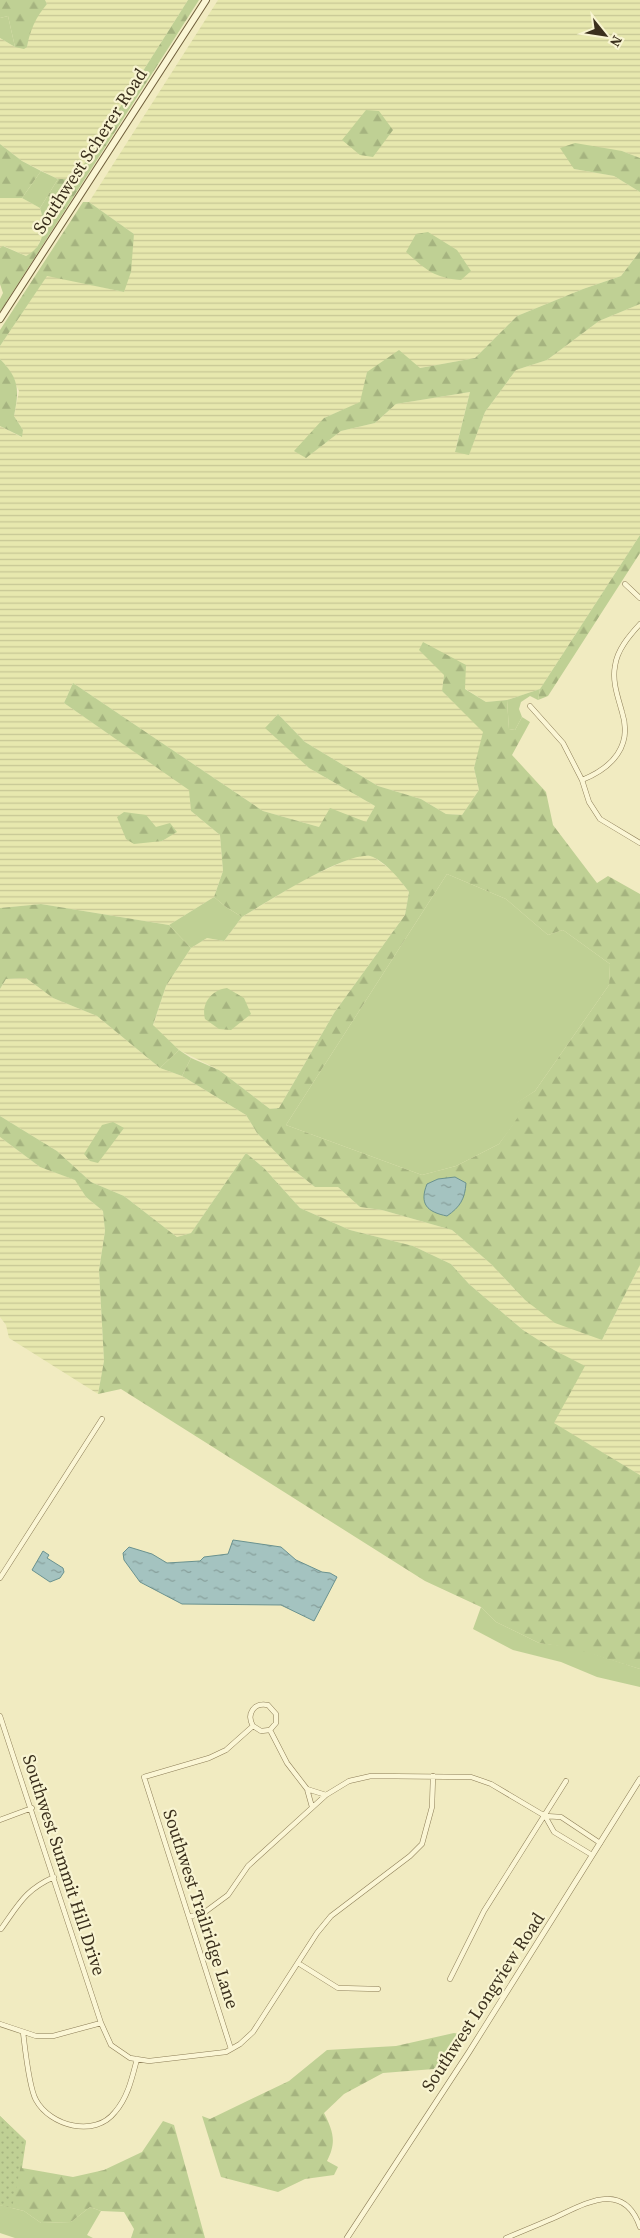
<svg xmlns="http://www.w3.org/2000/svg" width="640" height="2238" font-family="'Source Serif 4',serif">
  <defs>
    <pattern id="farmland-rules" width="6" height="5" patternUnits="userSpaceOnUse" patternTransform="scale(1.25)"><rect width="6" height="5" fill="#e7e8ae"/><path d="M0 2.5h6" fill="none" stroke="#c7c795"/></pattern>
    <pattern id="forest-firs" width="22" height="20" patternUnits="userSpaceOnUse" patternTransform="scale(1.25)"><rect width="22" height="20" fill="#bfd094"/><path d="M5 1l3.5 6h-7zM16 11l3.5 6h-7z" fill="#a5b37f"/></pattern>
    <pattern id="park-dots" width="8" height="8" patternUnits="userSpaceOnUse" patternTransform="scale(1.25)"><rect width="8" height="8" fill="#bfd094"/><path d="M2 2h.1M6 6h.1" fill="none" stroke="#a5b37f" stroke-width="1.8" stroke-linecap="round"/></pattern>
    <pattern id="water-ripples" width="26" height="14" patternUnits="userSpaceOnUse" patternTransform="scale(1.25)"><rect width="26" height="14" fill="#a4c3c0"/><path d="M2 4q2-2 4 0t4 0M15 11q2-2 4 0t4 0" fill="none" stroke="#879f9b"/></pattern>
  </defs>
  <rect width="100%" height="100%" fill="#f1ebc1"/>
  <path fill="url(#farmland-rules)" fill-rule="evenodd" d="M45 0H188L77 175 67 179H58L22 161 0 144V38L15 47H27L29 34 37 15 47 4Z
    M218 0H640V158L622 151 574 169 614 176 640 192V251L621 276 583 289 517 316 475 358 420 368 367 372 361 402 324 418 307 457 341 431 375 423 396 404 470 392 455 451 469 454 485 412 516 370 547 360 599 321 640 304V535L540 689 507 700 486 702 444 675 442 691 484 732 474 768 479 790 462 815 446 814 421 799 378 786 305 742 278 714 266 728 309 768 375 806 366 822 319 827 263 811 73 683 64 703 190 790 191 811 220 835 223 871 214 897 169 925 41 904 0 908V426L21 437 23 430 14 416 19 391 7 367 0 359V346L47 275 124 292 134 234 89 202ZM124 812 156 827 176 832 162 841Z
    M0 198H22L40 208 44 219V233L35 251 26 256 4 246 0 248Z
    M356 856H372L394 872 409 892 405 915 334 1013 279 1108 270 1109 219 1070 179 1050 153 1026 166 986 191 948 207 938 224 941 242 917 305 879Z
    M26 978 53 998 97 1016 160 1068 182 1076 246 1115 257 1133 291 1168 315 1187H338L360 1207 382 1210 452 1230 491 1264 525 1300 602 1340 640 1265V1475L553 1423 584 1366 554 1350 523 1330 469 1284 451 1264 413 1246 350 1230 300 1208 264 1168 246 1153 191 1233 177 1237 124 1196 91 1182 57 1151 0 1116V989L6 979Z
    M0 1137 40 1167 76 1180 86 1197 103 1211 105 1231 99 1270 104 1361 98 1394 9 1338 6 1325 0 1317Z"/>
  <path fill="#bfd094" d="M8 16 15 47 0 38V18Z
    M41 171 58 179 40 208 22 198Z
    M540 689 538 700 530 696 521 702 519 709 522 717 515 730 509 729 507 700Z
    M447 874 506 899 548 935 563 930 610 964 609 985 535 1091 517 1103 519 1117 499 1144 456 1166 422 1175 286 1125Z
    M214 897 226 907 242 917 224 941 207 938 191 948 169 925Z
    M179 1050 191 1058 182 1076 160 1068Z
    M481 1607 496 1622 539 1643 572 1647 640 1669V1687L597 1677 561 1662 513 1650 473 1629Z
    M0 2205 24 2211 41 2223 71 2222 90 2207 101 2211 87 2235 93 2238H15L0 2233Z"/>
  <path fill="url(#forest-firs)" fill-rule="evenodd" d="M0 0H45L47 4C36 17 30 30 27 47L24 49 15 47 8 16 0 18Z
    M188 0H199L0 312V299L3 293 0 284V248L3 246 26 256C45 246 46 226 40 208L58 179H67L77 175Z
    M366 110 379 111 393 130 373 157 360 155 342 140Z
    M575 143 622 151 640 158V192L614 176 574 169 560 148Z
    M0 144 22 161 41 171 22 198H0Z
    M83 202H89L134 234 131 272 124 292 47 276 0 346V330Z
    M428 232 457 250 471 271 461 280C434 278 425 269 406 252L416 234Z
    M640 251V304L599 321 547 360 516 370 485 412 469 455 455 452 470 392 396 404 375 423 341 431 306 458 294 451 324 418 360 402 367 372 399 350 420 368 475 358 517 316 583 289 621 276Z
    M0 359C20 379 19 391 14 416L23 430 22 437 0 426Z
    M640 535V553L548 696 538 700 540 689Z
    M423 642 466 665 465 689 486 702 507 700 509 729 515 730 522 717 530 722 512 755 546 792 553 825 597 883 608 876 640 894V1265L602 1340 555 1323 525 1300 491 1264 452 1230 382 1210 360 1207 338 1187H315L291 1168 257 1133 246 1115 182 1076 191 1058 219 1070 270 1109 279 1108 334 1013 405 915 409 892C399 879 389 865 373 857 352 847 264 904 242 917L226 907 214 897 223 871 220 835 191 811 189 790 64 703 73 683 263 811 319 827 330 808 366 822 375 806 309 768 265 728 278 714 305 742 378 786 421 799 446 814 462 815 479 790 474 768 483 732 442 691 444 675 419 650ZM447 874 506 899 548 935 563 930 610 964 609 985 535 1091 516 1103 518 1117 499 1144 456 1166 422 1175 286 1125Z
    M124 812 146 815 156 827 170 823 177 832 162 841 134 844 126 839 117 817Z
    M41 904 169 925 191 948 166 986 153 1025 179 1050 160 1068 97 1016 53 998 26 978 6 979 0 989V908Z
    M227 988 244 998 251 1014 231 1030 219 1029 205 1019C201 1004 211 990 227 988Z
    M0 1116 57 1151 91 1182 124 1196 177 1237 191 1233 246 1153 264 1168 300 1208 350 1230 413 1246 451 1264 469 1284 523 1330 554 1350 585 1366 554 1423 640 1475V1669L572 1648 539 1643 496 1622 481 1607 425 1581 121 1389 98 1394 104 1361 99 1270 105 1231 103 1211 86 1197 75 1180 40 1167 0 1137Z
    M113 1122 124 1128 98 1163 90 1161 84 1154 102 1125Z
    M454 2033 467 2035 446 2065 434 2069 383 2073 344 2094 324 2113C333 2131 337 2142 327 2161L338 2167 334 2175 305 2179 278 2192 221 2177 202 2116 210 2119 289 2081 327 2050 396 2046Z
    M0 2116 26 2141 22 2168 73 2177 104 2170 142 2152 163 2121 174 2125 205 2238H131L134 2229 124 2212 101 2211 90 2207 71 2222 41 2223 24 2211 0 2205Z"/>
  <path fill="url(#park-dots)" d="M0 2116 26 2141 12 2208 0 2205Z"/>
  <path fill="url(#water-ripples)" stroke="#6a928f" d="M455 1177 466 1183C465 1199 460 1207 447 1216 427 1212 419 1204 427 1184L438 1179Z
    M233 1540 281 1547 296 1560 322 1572 330 1573 337 1577 314 1621 281 1605 182 1604 140 1582 124 1560 123 1553 129 1547 152 1554 167 1563 200 1561 204 1557 228 1554Z
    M43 1551 49 1555 47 1558 63 1568 64 1572 60 1578 50 1582 32 1570Z"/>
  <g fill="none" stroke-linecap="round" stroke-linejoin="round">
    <defs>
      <path id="minor" d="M625 584 640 598
        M530 706 563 743 582 780 589 802 600 819 640 843
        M582 780C612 768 633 746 622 712 618 697 612 682 615 666 617 650 629 636 640 624
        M0 1578 102 1419
        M0 1716 101 2023 111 2045 130 2058 149 2061 226 2052 240 2044 253 2032 317 1933 331 1916 410 1856 422 1844 432 1807 433 1776
        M253 1726C246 1714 254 1702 268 1705L276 1714V1723L270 1730
        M253 1726 261 1731 270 1730
        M270 1730 287 1763 307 1789 312 1807
        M307 1789 326 1795
        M545 1816 554 1832 592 1855
        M0 1820 32 1808
        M189 1917 205 1912 228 1895 248 1866 326 1795 349 1781 371 1776 471 1777 491 1784 545 1816 561 1817 600 1843
        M1 1929C19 1904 25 1890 54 1877
        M298 1963 338 1988 378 1989
        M450 1979 484 1911 566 1781
        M0 2024 36 2036H53L101 2023
        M23 2032C25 2048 29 2088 36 2100 50 2126 95 2138 115 2112 128 2097 132 2078 137 2059
        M231 2049 144 1777 209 1758 226 1750 253 1726
        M506 2238C523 2231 540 2224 556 2217 586 2203 624 2180 640 2227"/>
      <path id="tertiary" d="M347 2238 469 2052 640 1779"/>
      <path id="secondary" d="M0 319 206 0"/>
    </defs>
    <use href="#minor" stroke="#8c7d57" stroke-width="5.5"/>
    <use href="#tertiary" stroke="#8c7d57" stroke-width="6"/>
    <use href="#secondary" stroke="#6e5d3a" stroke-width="8"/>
    <use href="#minor" stroke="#fbf6d5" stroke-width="4.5"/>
    <use href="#tertiary" stroke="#fbf6d5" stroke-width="5"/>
    <use href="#secondary" stroke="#fbf6d5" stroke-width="6"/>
  </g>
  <g text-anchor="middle" stroke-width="4.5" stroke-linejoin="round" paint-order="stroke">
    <g font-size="18" fill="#3b301d" stroke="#f8f4d1">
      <text transform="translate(90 151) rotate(-57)" y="6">Southwest Scherer Road</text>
      <text transform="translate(64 1865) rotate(72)" y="6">Southwest Summit Hill Drive</text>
      <text transform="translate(201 1909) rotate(72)" y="6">Southwest Trailridge Lane</text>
      <text transform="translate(483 2002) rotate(-57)" y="6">Southwest Longview Road</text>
    </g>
  </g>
  <g transform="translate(605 35) rotate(120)" stroke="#f8f4d1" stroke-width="4" paint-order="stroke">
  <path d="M0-4L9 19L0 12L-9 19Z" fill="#3b301d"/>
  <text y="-8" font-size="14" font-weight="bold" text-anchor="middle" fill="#3b301d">N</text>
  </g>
</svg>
